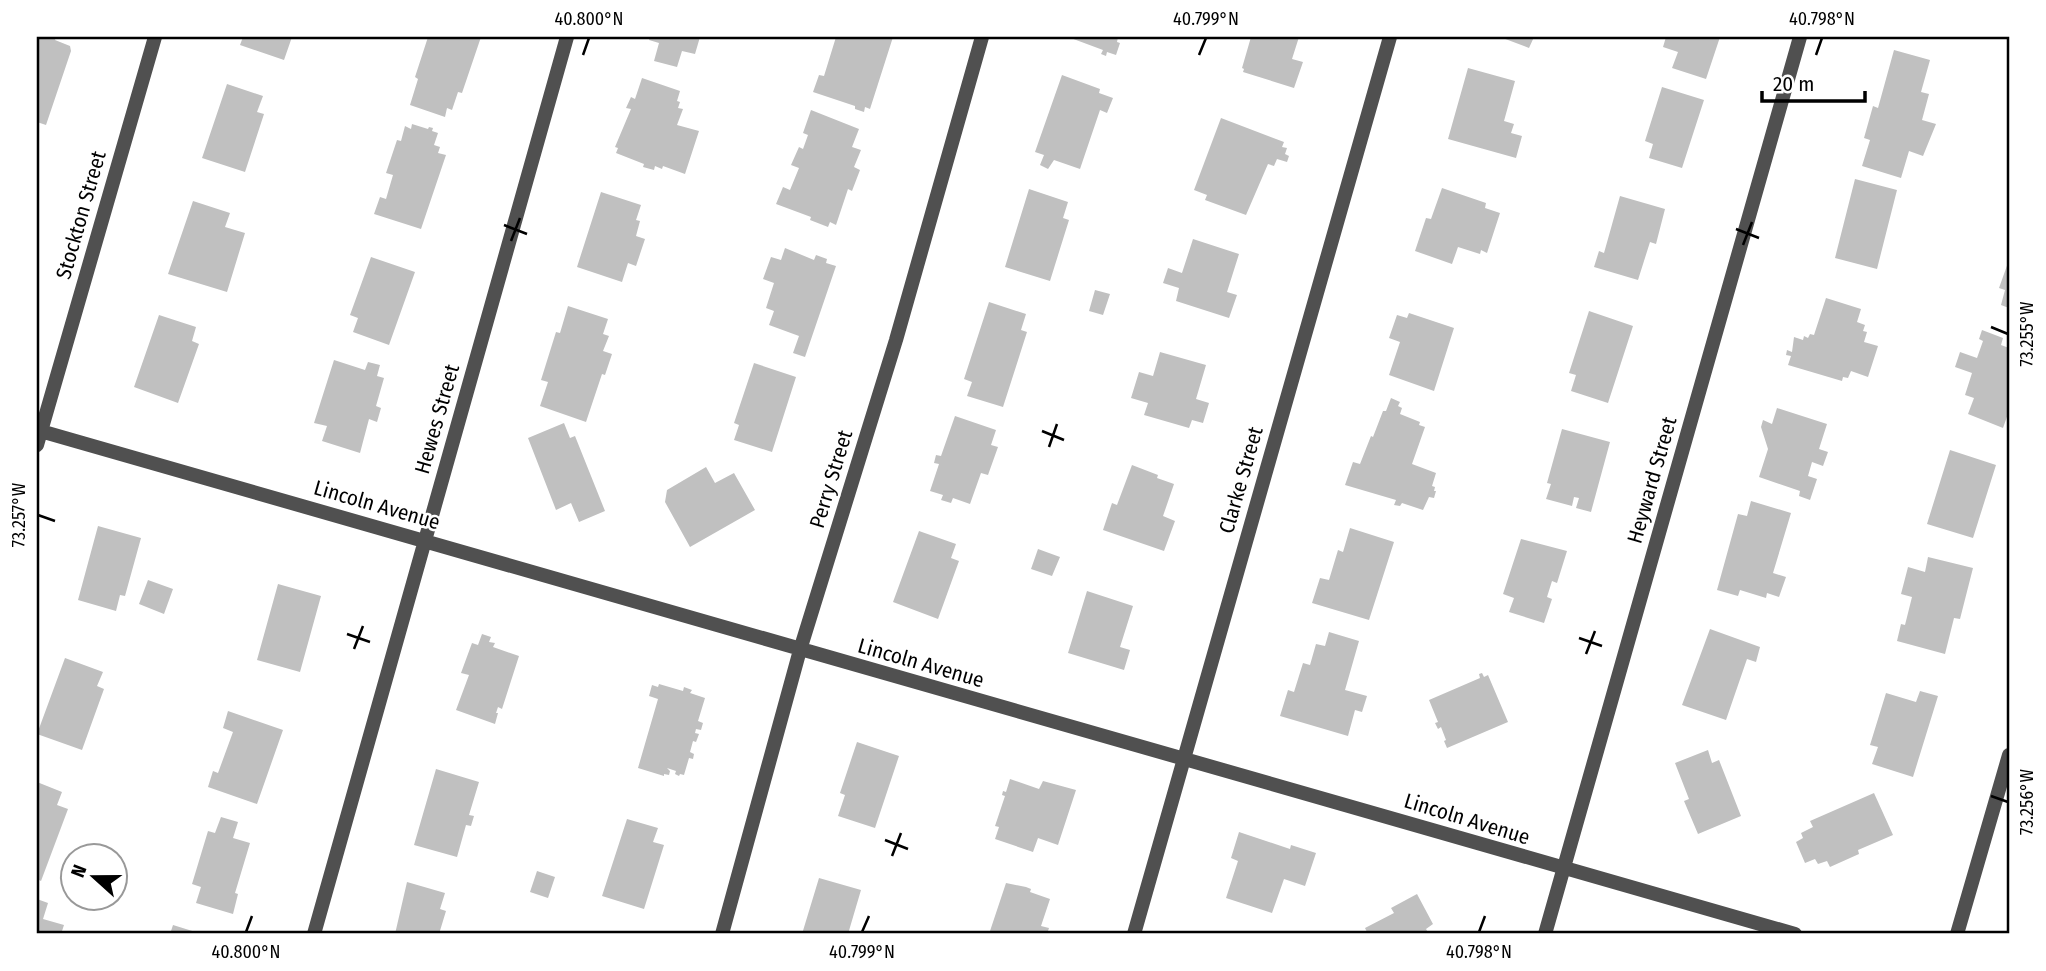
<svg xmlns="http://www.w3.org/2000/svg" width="2046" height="971" font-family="'Fira Sans Condensed',sans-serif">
  <rect width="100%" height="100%" fill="#fff"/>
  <path fill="#c0c0c0" d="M39 37H56L55 40 70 46 71 51 46 125 37 122V38Z
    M243 37H292L284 60 240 45Z
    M428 37H481L462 93 458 92 452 110 447 108 445 117 410 105 418 79 415 77Z
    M650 37H700L695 54 682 51 677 67 654 61 659 43 649 40Z
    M836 37H893L870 109 865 107 864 112 855 109V106L813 92 819 75 824 76Z
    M1068 37H1118L1117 42 1120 43 1116 55 1107 52 1106 56 1101 54 1103 50Z
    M1251 37H1299L1292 59 1303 62 1294 88 1243 72 1244 69 1242 68Z
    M1500 37H1534L1529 48Z
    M1666 37H1720L1706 79 1672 68 1678 52 1663 47Z
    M1894 50 1930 60 1921 92 1929 94 1922 120 1936 124 1923 156 1909 151 1901 178 1862 166 1870 140 1864 138 1873 106 1878 108Z
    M1468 68 1515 81 1504 121 1514 124 1511 133 1522 136 1516 158 1448 139Z
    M1062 75 1100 89 1099 93 1113 98 1107 113 1100 110 1080 169 1054 160 1048 169 1040 165 1044 155 1035 152Z
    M642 78 680 91 677 101 680 102 678 108 683 109 677 125 699 131 685 174 663 166 662 169 655 166 654 170 643 167 644 164 616 153 618 148 615 147 631 109 626 108 631 97 635 99Z
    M227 84 263 96 257 112 264 114 245 172 202 158Z
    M1662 87 1704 100 1682 168 1649 158 1653 144 1645 141Z
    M811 110 859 129 852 147 861 150 854 167 860 170 852 191 848 189 836 225 830 222 828 227 810 220 811 217 776 204 783 187 790 190 799 168 791 165 799 147 803 149 808 135 803 133Z
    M1221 118 1284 142 1282 147 1287 148 1285 154 1289 156 1287 162 1277 159 1274 166 1268 164 1246 215 1205 200 1207 195 1194 190Z
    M412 124 428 129 429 127 433 128 432 131 438 133 434 145 440 147 438 153 446 155 421 229 374 214 380 197 386 199 393 175 386 173 397 140 401 141 405 126 411 129Z
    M1855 179 1897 190 1877 269 1835 258Z
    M1442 188 1486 203 1485 208 1500 213 1487 253 1481 250 1480 254 1458 247 1452 264 1415 251 1426 218 1431 219Z
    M1029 189 1068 202 1063 218 1069 220 1050 281 1005 267Z
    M601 192 641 205 636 220 640 221 636 236 645 239 636 266 628 263 622 282 577 267Z
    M1620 196 1665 209 1656 244 1650 242 1638 280 1594 267 1599 251 1604 253Z
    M193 201 230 213 225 227 245 233 227 292 168 274Z
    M1193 239 1239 254 1227 292 1237 295 1229 318 1176 301 1179 288 1163 283 1168 268 1182 273Z
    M785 248 814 260 816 255 827 259 826 263 836 266 805 357 793 353 799 336 769 325 774 311 766 308 774 283 763 279 771 257 781 260Z
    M371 257 415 272 389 345 353 332 358 318 350 315Z
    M2009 260V308L2001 305 2005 290 1999 288Z
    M1095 290 1110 294 1103 315 1089 311Z
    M1826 298 1861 309 1857 322 1865 325 1863 331 1867 332 1864 342 1878 346 1868 377 1851 371 1848 378 1843 377 1842 381 1788 365 1791 356 1786 355 1787 350 1792 352 1794 337 1803 340 1804 336 1808 338 1810 334 1814 335Z
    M989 302 1026 314 1021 330 1027 332 1003 407 967 396 972 382 964 379Z
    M568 306 608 319 603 334 609 336 603 351 612 354 605 375 602 374 586 422 540 406 548 382 541 380 556 332 560 333Z
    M1589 311 1633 326 1608 403 1571 391 1576 375 1569 373Z
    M1409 313 1454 328 1434 391 1389 375 1400 342 1389 338 1397 315 1407 318Z
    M159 315 196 327 192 341 199 344 178 403 134 387Z
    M1982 330 2003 338 2001 345 2009 348V411L2003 428 1968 414 1974 398 1965 395 1972 373 1955 367 1960 352 1977 358 1983 341 1979 339Z
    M1160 352 1206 365 1196 399 1209 403 1203 423 1192 420 1189 428 1144 415 1148 403 1131 398 1139 372 1153 376Z
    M334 360 365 370 368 362 380 365 377 376 384 378 376 406 381 408 377 422 369 419 360 453 322 441 327 426 314 423Z
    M754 363 796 377 772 452 734 440 739 425 734 423Z
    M1391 398 1400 402 1398 406 1402 408 1400 414 1420 422 1419 425 1425 427 1412 464 1436 473 1432 486 1435 487 1434 491H1436L1434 498 1429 497 1423 510 1402 503 1400 506 1394 505 1396 500 1345 485 1353 462 1360 464 1371 436 1373 437 1383 411H1386Z
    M1777 408 1827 424 1819 449 1828 452 1823 466 1812 462 1808 476 1817 479 1810 500 1799 496 1800 491 1759 477 1768 449 1761 427 1763 420 1772 424Z
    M955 416 996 430 991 445 998 447 988 475 981 473 970 504 953 498 951 503 941 500 943 495 930 491 939 464 934 463 936 455 941 456Z
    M564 423 570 438 575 436 605 511 579 522 571 503 556 510 528 438Z
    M1562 429 1610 442 1591 512 1576 508 1579 498 1574 497 1572 506 1546 499 1551 484 1547 483Z
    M1950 450 1996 465 1973 538 1927 524Z
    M1132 465 1158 475 1157 478 1174 484 1163 516 1175 521 1164 551 1103 530 1112 503 1117 505Z
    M706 467 715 483 734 473 755 510 690 547 665 502 667 490Z
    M1751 501 1791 513 1773 573 1786 577 1779 597 1767 593 1766 598 1740 590 1738 596 1717 590 1738 514 1747 516Z
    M98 526 141 538 125 596 120 595 116 611 78 600Z
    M1350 528 1394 542 1369 620 1312 603 1320 578 1329 580 1338 550 1343 552Z
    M919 531 956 544 951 558 959 561 938 619 893 602Z
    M1521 539 1567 551 1557 583 1552 581 1547 597 1552 599 1544 623 1509 612 1514 598 1503 594Z
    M1038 549 1060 557 1052 576 1031 569Z
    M1928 557 1973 568 1960 619 1954 618 1945 654 1897 641 1901 624 1905 625 1912 597 1901 594 1908 567 1925 572Z
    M148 580 173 589 164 614 139 604Z
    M278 584 321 596 300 672 257 660Z
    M1087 591 1133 606 1120 647 1130 650 1124 670 1068 653Z
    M1710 629 1760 647 1756 662 1747 659 1726 720 1682 705Z
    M1329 632 1359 641 1345 690 1367 696 1362 712 1355 710 1348 736 1280 716 1288 690 1294 692 1303 663 1310 665 1316 644 1325 646Z
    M482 634 491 637 489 642 495 643 493 647 519 656 502 709 498 707 496 713H498L495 724 456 710 469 675 461 673 472 643 478 645Z
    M65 658 103 672 97 686 104 689 82 750 37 734Z
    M1482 673 1484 677 1488 675 1508 722 1447 748 1444 741 1446 740 1441 727 1438 729 1435 723 1438 722 1429 700 1480 678 1479 674Z
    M659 684 683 691 684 687 692 690 690 693 705 698 698 721 703 723 701 730 696 729 695 733 699 734 696 742 693 741 690 752 694 754 693 759 689 758 684 775 680 774 679 776 675 774 676 771 667 768 670 771 669 775 664 774V776L638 768 658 699 649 696 652 685 658 687Z
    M1920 691 1938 696 1913 777 1872 764 1878 747 1870 745 1886 693 1916 702Z
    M228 711 283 730 257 804 208 787 213 771 218 773 233 732 223 728Z
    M857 742 899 756 875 828 838 816 845 795 840 793Z
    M1708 750 1712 763 1719 760 1741 816 1698 834 1684 801 1689 799 1675 763Z
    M436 769 479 782 469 815 474 816 471 826 466 825 457 857 414 845Z
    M1010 779 1039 789 1043 781 1076 790 1058 845 1038 838 1033 852 995 839 999 827 995 826 1005 796 1002 795 1003 791 1006 792Z
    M37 782 62 792 57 805 68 809 41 881 37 879Z
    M1874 793 1893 835 1858 850 1859 854 1830 867 1827 861 1818 864 1815 859 1805 863 1796 842 1803 838 1801 833 1813 827 1810 821Z
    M221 817 238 822 233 838 250 843 235 893 238 894 233 914 196 903 201 887 192 884 208 831 215 833Z
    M627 819 658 828 653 842 664 845 644 909 602 896Z
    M1239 832 1290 849 1291 845 1316 853 1305 886 1284 879 1272 913 1226 898 1238 861 1231 858Z
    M537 871 555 877 548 898 530 892Z
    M819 878 861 890 848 934H802Z
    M407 882 445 893 440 909 446 911 439 934H395Z
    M1006 883 1026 887 1031 889 1030 892 1050 899 1041 926 1049 928 1047 934H989Z
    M1417 894 1433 924 1426 929 1429 934H1368L1365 928 1394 913 1391 908Z
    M37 899 48 903 43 919 64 925 61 934H37Z
    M173 925 202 934H170Z"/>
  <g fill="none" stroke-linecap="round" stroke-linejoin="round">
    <path stroke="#505050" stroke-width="14" d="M37 430 1795 934
      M37 445 155 37
      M314 934 567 37
      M722 934 800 650 896 340 982 37
      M1134 934 1390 37
      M1545 934 1800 37
      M1957 934 2009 755"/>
  </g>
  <path fill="none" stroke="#000" stroke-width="2.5" d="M583 55 589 38M1199 55 1206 38M1816 55 1822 38M504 225 527 234M1736 229 1759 238M511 241 520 218M1743 245 1752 222M1991 327 2008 334M1042 431 1064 440M1049 447 1057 424M38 515 55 521M347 634 370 642M1579 638 1602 646M354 649 363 626M1586 654 1595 631M1991 796 2008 802M885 840 908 849M892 856 901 833M246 932 252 916M862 932 869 916M1479 932 1485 916"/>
  <g text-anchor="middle" stroke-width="5" stroke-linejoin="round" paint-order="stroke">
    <g font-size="21" fill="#000" stroke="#fff">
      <text transform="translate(81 215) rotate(-74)" y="7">Stockton Street</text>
      <text transform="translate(437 419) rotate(-74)" y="7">Hewes Street</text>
      <text transform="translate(831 479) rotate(-73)" y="7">Perry Street</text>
      <text transform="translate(1241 480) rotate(-74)" y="7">Clarke Street</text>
      <text transform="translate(1652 480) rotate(-74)" y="7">Heyward Street</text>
      <text transform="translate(377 505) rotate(16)" y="7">Lincoln Avenue</text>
      <text transform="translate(921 663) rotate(16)" y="7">Lincoln Avenue</text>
      <text transform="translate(1467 819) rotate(17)" y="7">Lincoln Avenue</text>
    </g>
  </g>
  <rect width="2046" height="971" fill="none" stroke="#ffffff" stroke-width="77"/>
  <g transform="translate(94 877) rotate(291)"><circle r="33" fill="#ffffff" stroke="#999999" stroke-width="2"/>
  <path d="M0-5L12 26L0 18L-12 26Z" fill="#000000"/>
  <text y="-10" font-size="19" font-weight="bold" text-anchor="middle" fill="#000000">N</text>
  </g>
  <path d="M1762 91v10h103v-10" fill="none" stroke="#000000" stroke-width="3.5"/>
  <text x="1773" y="91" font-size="21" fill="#000000" stroke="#ffffff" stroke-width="5" paint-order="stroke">20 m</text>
  <rect x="38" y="38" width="1970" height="894" fill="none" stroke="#000" stroke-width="2.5"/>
  <g font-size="18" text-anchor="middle" fill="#000">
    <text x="589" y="25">40.800°N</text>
    <text x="1206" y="25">40.799°N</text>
    <text x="1822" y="25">40.798°N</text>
    <text transform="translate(2027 334) rotate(-90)" y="6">73.255°W</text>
    <text transform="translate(19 515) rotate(-90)" y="6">73.257°W</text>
    <text transform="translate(2027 802) rotate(-90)" y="6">73.256°W</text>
    <text x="246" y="958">40.800°N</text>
    <text x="862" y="958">40.799°N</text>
    <text x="1479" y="958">40.798°N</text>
  </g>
</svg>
